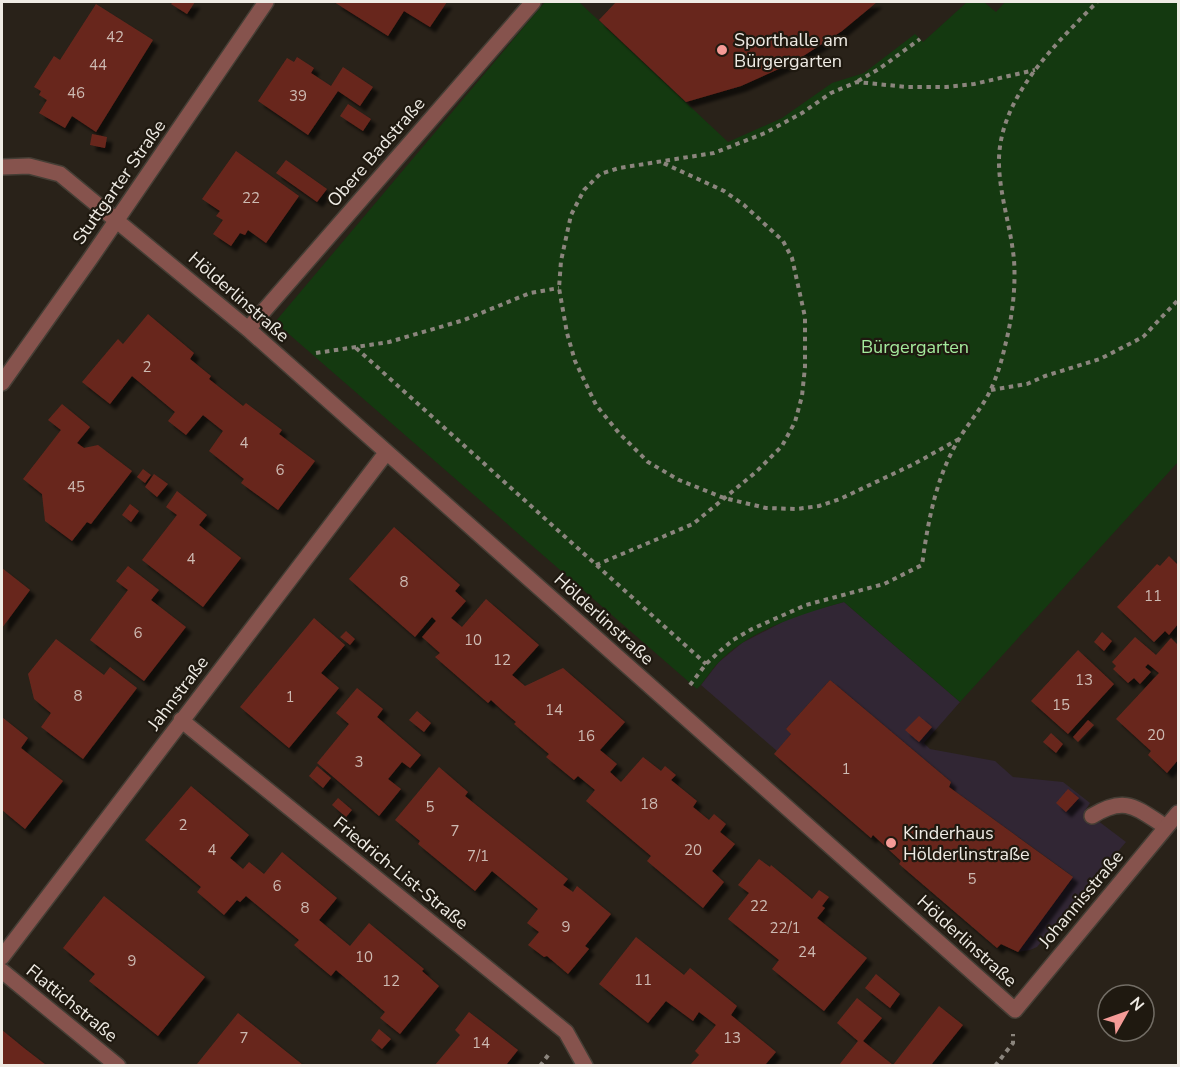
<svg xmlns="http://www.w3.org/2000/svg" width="1180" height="1067" font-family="'Nunito Sans',sans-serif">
  <defs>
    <filter id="shadow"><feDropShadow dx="5.5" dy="5.5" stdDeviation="1.5" flood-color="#0009"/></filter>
  </defs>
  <rect width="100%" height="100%" fill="#292219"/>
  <path fill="#312634" d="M844 602 960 702 924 743 930 749 995 761 1013 777 1063 782 1090 803 1085 811 1126 842 1037 947 1030 950 1018 952 1072 876 949 787 951 782 830 680 786 729 791 734 777 751 701 685 719 662 742 643 796 615Z"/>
  <path fill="#143910" d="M545 2H579L728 142 782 118 832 83 864 73 915 34 923 42 967 2H984L996 12 1005 2H1178V462L960 702 844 602C802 614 749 630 718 663 710 671 705 681 697 689L275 322Z"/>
  <path fill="#68271d" filter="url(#shadow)" d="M173 2H195L187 14 171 4Z
    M334 2H447L430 27 404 11 388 36Z
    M616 2H877L842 31 794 62 741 86 686 102 599 20Z
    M96 4 153 40 96 132 72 116 65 128 39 113 47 100 39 95 41 91 34 87 54 56 60 60Z
    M297 57 314 68 311 73 331 86 343 67 373 87 360 106 338 91 308 135 258 101 287 58 294 62Z
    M348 104 371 119 363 131 340 116Z
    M92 134 107 137 105 148 90 145Z
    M236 151 299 196 266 243 248 230 245 235 240 233 231 246 213 234 223 220 216 216 220 211 202 199Z
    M286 160 327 189 317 202 276 173Z
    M148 314 194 353 190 359 211 376 209 379 243 406 246 403 282 430 279 434 315 461 278 510 241 483 244 479 209 451 223 431 203 415 186 435 168 421 175 412 132 376 110 404 82 382 118 339 123 344Z
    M62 404 90 427 77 443 84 448 98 445 132 471 91 524 87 522 72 541 45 521 42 494 23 479 61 430 48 420Z
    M143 469 151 475 145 483 137 477Z
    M154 474 168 484 157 497 145 487Z
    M177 491 207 515 199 525 241 558 203 607 142 560 177 515 166 507Z
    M130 504 139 511 131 522 122 515Z
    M394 527 460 585 455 591 466 601 451 618 462 627 486 599 539 645 512 675 525 686 563 668 625 722 600 750 617 764 610 772 621 782 643 757 661 771 665 766 676 775 671 780 697 801 693 807 709 820 714 814 726 824 720 832 735 844 712 871 724 882 703 908 647 861 651 856 586 801 595 790 578 776 574 780 546 757 549 754 514 724 516 722 503 711 491 700 488 703 435 657 440 653 422 637 436 621 432 617 415 637 349 579Z
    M1169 556 1178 565V624L1169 635 1165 631 1154 642 1117 607 1157 564 1160 566Z
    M128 566 159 590 151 600 186 627 144 681 90 640 128 590 116 581Z
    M2 568 30 590 2 628Z
    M314 618 345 645 321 673 339 688 289 748 240 707Z
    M346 631 355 639 350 645 340 637Z
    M1102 632 1112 641 1104 651 1094 642Z
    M1135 637 1156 655 1171 638 1178 645V760L1167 773 1148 755 1151 751 1116 719 1159 673 1148 664 1145 667 1151 672 1140 684 1134 678 1128 683 1113 669 1116 666 1112 662Z
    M56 639 104 675 110 667 137 688 83 759 41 727 51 713 34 699 28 674Z
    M1078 650 1114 684 1068 734 1031 701Z
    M830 680 951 782 949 787 1073 877 1018 952 1001 944 997 948 899 864 901 861 873 835 871 838 774 754 791 734 786 729Z
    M357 688 383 709 377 717 421 755 410 768 402 762 388 779 401 789 379 816 317 763 349 724 336 713Z
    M417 711 431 723 424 732 409 720Z
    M919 716 932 727 919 742 905 730Z
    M2 717 28 738 21 748 63 781 25 829 2 810Z
    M1088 720 1094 725 1078 742 1073 737Z
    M1051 733 1063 744 1056 753 1043 742Z
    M317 766 331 778 323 788 309 776Z
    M439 767 468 792 465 796 568 879 563 885 573 892 577 886 611 914 585 946 589 949 568 974 547 956 544 957 528 945 539 932 527 923 538 909 492 871 475 891 418 844 420 841 395 820Z
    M191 786 249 835 230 858 243 869 249 862 264 874 282 852 337 898 319 920 350 946 369 923 424 969 422 971 439 986 400 1034 380 1018 385 1012 336 970 331 976 294 945 299 940 246 896 240 902 237 900 224 915 197 892 201 887 145 840Z
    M1068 789 1079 798 1066 812 1056 803Z
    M338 798 352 810 346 817 332 805Z
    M759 859 770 867 771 865 812 899 819 890 829 897 822 906 825 908 817 918 867 958 824 1011 772 969 779 960 728 919 749 893 738 885Z
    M104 896 205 977 158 1036 89 981 95 974 63 948Z
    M636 937 684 975 690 968 737 1006 731 1015 776 1052 765 1065H693L691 1064 699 1055 695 1051 716 1025 699 1012 693 1021 666 1001 648 1023 599 984Z
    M876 974 900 994 890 1008 865 988Z
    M857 998 882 1018 863 1041 893 1065 939 1006 963 1025 931 1065H839L858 1041 837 1023Z
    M469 1012 518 1050 506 1065H435L460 1035 455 1030Z
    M238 1013 303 1065H199L197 1064Z
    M379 1029 391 1039 382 1049 371 1040Z
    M2 1030 24 1048 46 1065H2Z"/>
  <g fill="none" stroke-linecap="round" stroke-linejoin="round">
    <defs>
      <path id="service" d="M1092 816C1126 795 1136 808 1166 827"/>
      <path id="minor" d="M2 167 29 166 60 174 248 329 1015 1010 1178 813
        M248 329 533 2
        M2 383 90 259 266 2
        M181 720 566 1032 585 1066
        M2 957 386 453
        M2 971 118 1066"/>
    </defs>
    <use href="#service" stroke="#453e35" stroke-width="18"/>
    <use href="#minor" stroke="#453e35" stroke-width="18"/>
    <path stroke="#8b857d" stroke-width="4" stroke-dasharray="4.5 4.5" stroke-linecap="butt" d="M858 81 879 69 920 39
      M356 348 706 664
      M316 353 389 342 464 320 530 293 559 288
      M991 390 1027 384 1045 376 1100 359 1143 337 1178 300
      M959 439 914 464 840 499 819 506 797 509 766 508 724 498 679 480 648 462 619 433 596 405 575 361 567 333 559 288 561 261 571 215 584 190 600 174 619 168 714 153 765 133 802 113 831 93 857 82 907 87H946L974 84 1035 70
      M596 565 693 524 756 472 782 446 795 422 802 396 805 367V317L792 258 783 241 744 205 724 191 663 163
      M690 685 706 664 720 651 733 640 752 629 806 605 884 584 922 565C928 521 936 477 959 439 969 422 983 407 991 389 997 376 1002 360 1005 346 1012 319 1016 288 1014 260 1011 228 1000 197 999 165 997 99 1055 45 1097 2
      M540 1066 549 1054
      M995 1066 1013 1043V1034"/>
    <use href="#service" stroke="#86534d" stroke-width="15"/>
    <use href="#minor" stroke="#86534d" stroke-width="15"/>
  </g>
  <g fill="#f59b97" stroke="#1f1910" stroke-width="2">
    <circle cx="722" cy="50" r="6"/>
    <circle cx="891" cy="843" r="6"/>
  </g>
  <g text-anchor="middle" stroke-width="4.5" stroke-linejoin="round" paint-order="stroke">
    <g font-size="15" fill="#cdbab2">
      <text x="115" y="42">42</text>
      <text x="98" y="70">44</text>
      <text x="76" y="98">46</text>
      <text x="298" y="101">39</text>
      <text x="251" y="203">22</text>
      <text x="147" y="372">2</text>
      <text x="244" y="448">4</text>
      <text x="280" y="475">6</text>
      <text x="76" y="492">45</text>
      <text x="191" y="564">4</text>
      <text x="404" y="587">8</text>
      <text x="1153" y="601">11</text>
      <text x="138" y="638">6</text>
      <text x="473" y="645">10</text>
      <text x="502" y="665">12</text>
      <text x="1084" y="685">13</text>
      <text x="78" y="701">8</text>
      <text x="290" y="702">1</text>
      <text x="1061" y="710">15</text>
      <text x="554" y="715">14</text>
      <text x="1156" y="740">20</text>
      <text x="586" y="741">16</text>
      <text x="359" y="767">3</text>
      <text x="846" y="774">1</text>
      <text x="649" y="809">18</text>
      <text x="430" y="812">5</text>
      <text x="183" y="830">2</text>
      <text x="455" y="836">7</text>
      <text x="212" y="855">4</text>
      <text x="693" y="855">20</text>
      <text x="478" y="861">7/1</text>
      <text x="972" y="884">5</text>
      <text x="277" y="891">6</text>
      <text x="759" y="911">22</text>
      <text x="305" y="913">8</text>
      <text x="566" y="932">9</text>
      <text x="785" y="933">22/1</text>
      <text x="807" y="957">24</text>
      <text x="364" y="962">10</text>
      <text x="132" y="966">9</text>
      <text x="643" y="985">11</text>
      <text x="391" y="986">12</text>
      <text x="244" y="1043">7</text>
      <text x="732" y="1043">13</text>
      <text x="481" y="1048">14</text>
    </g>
    <g font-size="18" fill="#efebe4" stroke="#1f1910" text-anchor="start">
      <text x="734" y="46">Sporthalle am<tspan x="734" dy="21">Bürgergarten</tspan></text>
      <text x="903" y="839">Kinderhaus<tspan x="903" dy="21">Hölderlinstraße</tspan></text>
    </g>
    <g font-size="18" fill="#efebe4" stroke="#1f1910">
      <text transform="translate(376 152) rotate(-49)" y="6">Obere Badstraße</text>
      <text transform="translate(119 182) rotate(-55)" y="6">Stuttgarter Straße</text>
      <text transform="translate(239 297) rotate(41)" y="6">Hölderlinstraße</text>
      <text transform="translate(604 619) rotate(42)" y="6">Hölderlinstraße</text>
      <text transform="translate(178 693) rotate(-53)" y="6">Jahnstraße</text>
      <text transform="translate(401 873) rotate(39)" y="6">Friedrich-List-Straße</text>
      <text transform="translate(1081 899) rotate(-50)" y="6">Johannisstraße</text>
      <text transform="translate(967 941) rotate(42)" y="6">Hölderlinstraße</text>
      <text transform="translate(72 1003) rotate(39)" y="6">Flattichstraße</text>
    </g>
    <g font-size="18" fill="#a4ea9c" stroke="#1f1910">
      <text x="915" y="353">Bürgergarten</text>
    </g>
  </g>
  <rect width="1180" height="1067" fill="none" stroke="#efebe4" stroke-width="6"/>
  <g transform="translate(1126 1013) rotate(50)"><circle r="28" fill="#1f1910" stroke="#726d65" stroke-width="1.5"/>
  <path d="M0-4.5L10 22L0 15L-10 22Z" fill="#f59b97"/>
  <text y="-9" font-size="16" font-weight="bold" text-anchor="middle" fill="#efebe4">N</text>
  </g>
</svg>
